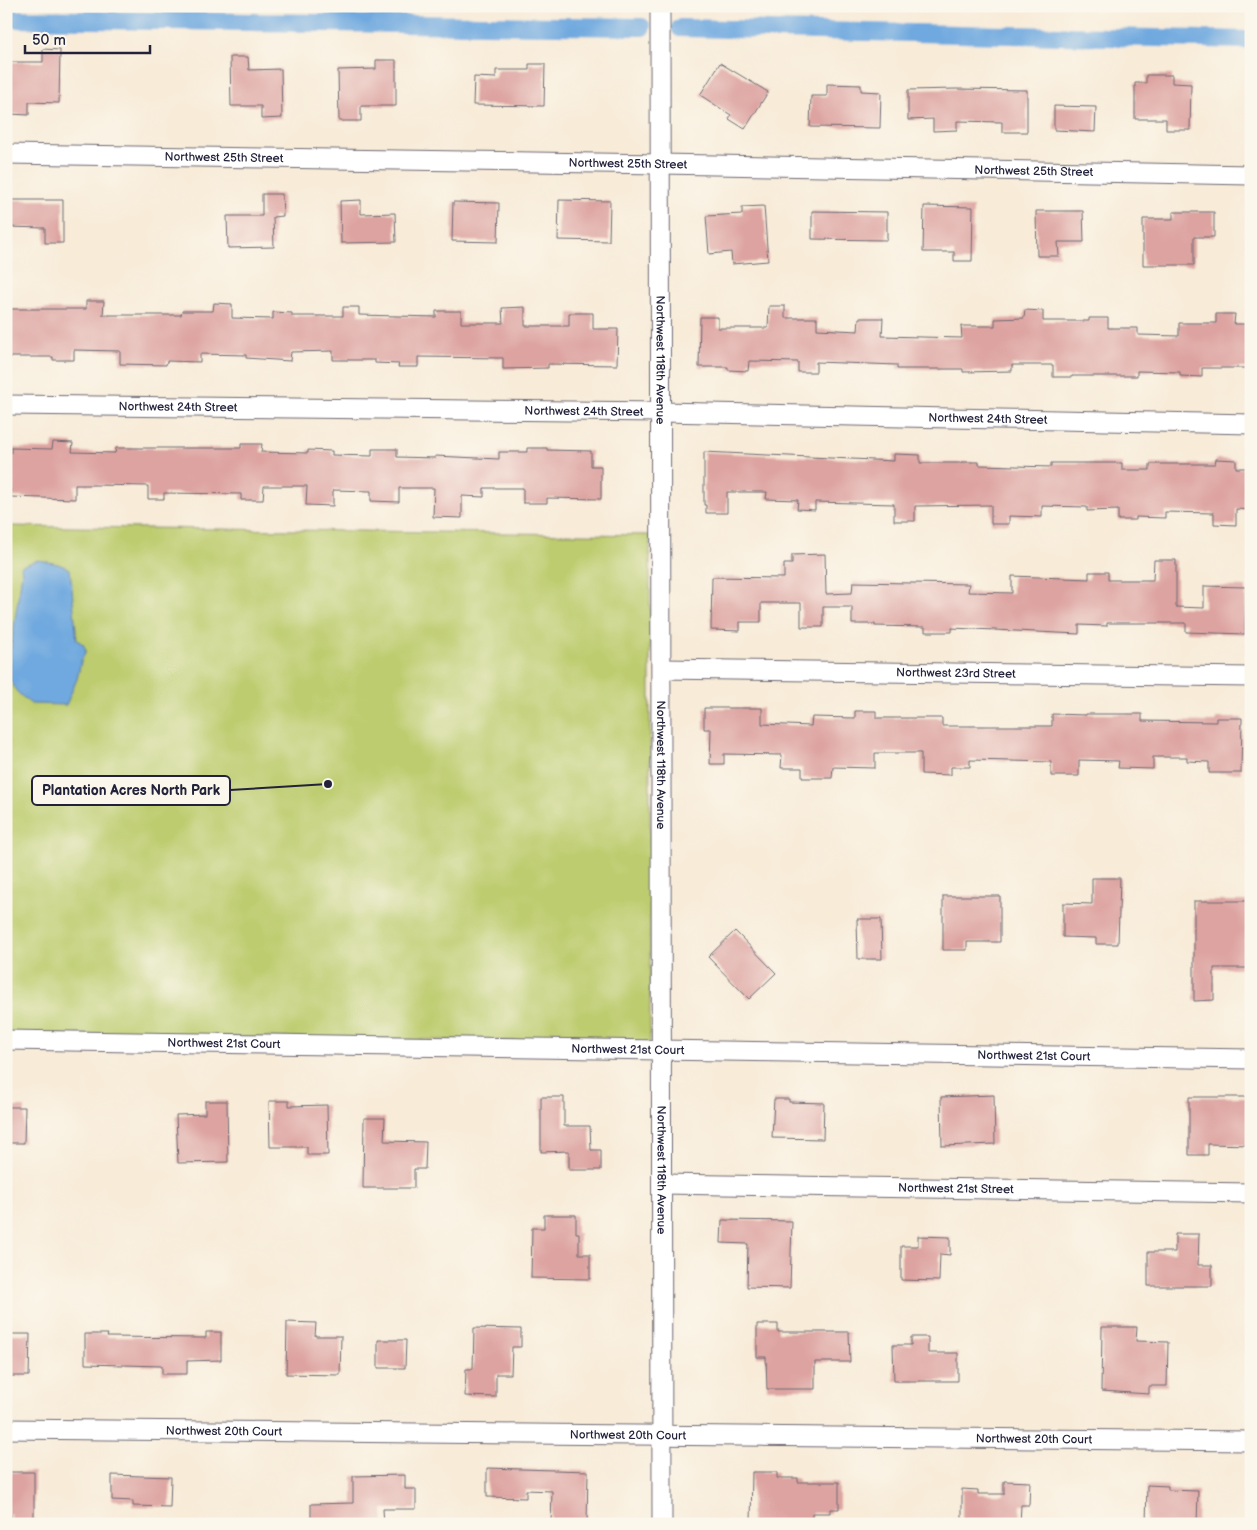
<svg xmlns="http://www.w3.org/2000/svg" width="1257" height="1530" font-family="'Balsamiq Sans',sans-serif">
  <rect width="100%" height="100%" fill="#fbf7ec"/>
  <filter id="ink" filterUnits="userSpaceOnUse"><feTurbulence type="fractalNoise" baseFrequency=".02" numOctaves="2"/><feDisplacementMap in="SourceGraphic" scale="10" xChannelSelector="R" yChannelSelector="G"/><feConvolveMatrix kernelMatrix="1 2 1 2 8 2 1 2 1" color-interpolation-filters="sRGB"/></filter>
  <filter id="wash" filterUnits="userSpaceOnUse"><feTurbulence type="fractalNoise" baseFrequency=".0096" numOctaves="4" result="noise"/><feDisplacementMap in="SourceGraphic" scale="20" xChannelSelector="R" yChannelSelector="G"/><feGaussianBlur stdDeviation="1.12" result="paint"/><feColorMatrix in="noise" values="0 0 0 0 0 0 0 0 0 0 0 0 0 0 0 0 0 1.4 0 .05"/><feComposite in="paint" operator="in"/></filter>
  <g filter="url(#wash)">
    <rect width="100%" height="100%" fill="#f8ebd8"/>
    <path fill="#bdcc6e" stroke="#707754" d="M6 526 650 535V1043L6 1034Z"/>
    <path fill="#6fa9df" stroke="#48668d" d="M38 560 58 564 70 569 77 640 83 644 86 650 81 662 77 679 66 705 31 704 17 692 10 680V652L22 573 21 566Z"/>
    <g fill="none" stroke-linecap="round" stroke-linejoin="round">
      <path stroke="#6fa9df" stroke-width="18" d="M6 19 642 27
        M680 28 1251 40"/>
    </g>
    <g id="blocks">
      <path fill="#dda3a0" d="M43 49 60 50 59 103 29 102V115L9 114 10 62H43Z
        M230 57H248L249 70 281 69 282 118 261 119V106H231Z
        M376 60H396V106H361V121H339L338 70 376 69Z
        M720 63 768 92 745 129 729 119 731 115 700 95Z
        M529 64H545L544 106 473 105 474 77 496 78V70H529Z
        M1146 75H1172V83L1191 84 1190 130H1166V119H1135V83H1146Z
        M827 84 861 85V91L881 92 880 128 810 127 811 96H827Z
        M956 89 1027 90V132H1002V122L957 121V130L933 131V119L908 120V90Z
        M1054 106 1096 107 1095 132 1054 130Z
        M262 194H282L283 216 273 217 274 247 228 248 227 216H262Z
        M6 200H63V243H45V228L6 227Z
        M361 200V214L395 213 396 242 341 243 340 201Z
        M559 200 610 201 609 241 558 240Z
        M453 202 499 203 498 242 452 241Z
        M764 206 768 261 732 264 731 252 709 254 706 216 742 214V207Z
        M924 206 973 207 972 261H954V252H923Z
        M812 211 887 212V240L812 239Z
        M1036 211H1083L1084 242H1058L1059 256H1037Z
        M1173 212H1214V237H1194V265H1143V219H1173Z
        M86 301H104L103 315H181L182 311H213L214 303 232 304V318L273 319V312L292 313V316H343V307H359V315L436 317V311H461V323H503L502 308 525 307V326H569V313H593V329H618L617 365 548 364V368L503 369V358L418 357V367H398L399 364 375 363V360H333V351L291 352 290 361 246 358V355L200 354V362L167 361 166 365 120 364V351L74 350V360H53V357H6V309H86Z
        M769 306H785V318H817V329L858 331 859 318H883L882 336 962 338 961 326H995V319L1024 318 1025 310 1043 311V321H1089V318H1108V328H1138V335L1179 336V323H1216V314H1235L1234 324H1251V368H1202V377L1180 376V372L1137 371V376H1072V377H1053V365H1012V371L963 372V369H897V365L816 362V372H798V362L749 361 748 371 728 370V367H699L700 317H718V328H768Z
        M53 442 73 443 72 452 115 453 116 448H241V444H262L261 452 308 453V450L332 451V455L372 456V449H397V457L435 458V456L499 459V452H527V448H547V450L591 451V466H601V499L547 498V503H523V488H484V497L462 496V518L433 517 434 488H399V502L371 501V491L333 490V506L306 505 307 486H264L263 500H241V494L164 493V499H148V486L97 485H75V499L11 497V490H6V453H11V448L52 449Z
        M704 452 894 461V454L920 455V463H961V462H979V465L1051 467V463H1122V470H1150V464H1215L1216 459 1236 460V468H1251V510L1236 509V525L1214 524V513L1165 512V518L1136 517V520H1118V510L1087 511V507L1042 506V517L1009 516V524H991V505L915 506V521H894V504L815 502V510L797 509 798 500 766 499 767 492H727V513H706V505H704Z
        M825 554 826 594 852 593 853 582 969 584 968 592 1012 593V576L1089 579V572H1108V580H1153L1154 560H1176V607L1204 608V586L1246 587 1245 634 1186 632V623H1107V626L1079 625V634L952 628V632H925V627L875 626V624H852V607H823V627H801V603H761V622H740V631L711 630 712 577 784 578V564H792V555Z
        M704 708H762V724L811 726 812 717 855 718V711H876V718H942V726H1052V714L1086 715V714H1142V721L1216 722V718H1242L1241 773H1209V762L1187 761V757H1153V769L1118 768 1119 761 1079 760V776H1051V762L970 760V767H951V775L921 774V753H875V768L833 767 832 778H802V768H781L782 755 724 754V764H710L711 729H704Z
        M1092 878H1120L1118 944H1096V938L1063 937V903L1092 904Z
        M943 896H1000V942H967V950H943Z
        M1194 901H1251V968H1214V1000L1194 1001Z
        M857 919H881L882 959H858Z
        M735 931 776 973 749 999 708 957Z
        M994 1095 995 1144 942 1146 941 1097Z
        M541 1097H564V1126H590L591 1150H601V1170H569V1151L541 1152Z
        M1189 1097H1251V1145L1208 1144V1155H1189Z
        M774 1099H789V1102L824 1103 823 1139 772 1138Z
        M205 1101H227L228 1162 178 1163 176 1115 205 1114Z
        M269 1101H289V1106L327 1105 328 1155H307V1147H270Z
        M6 1107H25L24 1143H6Z
        M364 1118H385L384 1141 426 1142 425 1169H414V1188H363Z
        M544 1215H576V1233H579V1254H590V1279L531 1278 532 1228H544Z
        M722 1220 792 1221 790 1288 747 1287 748 1244 721 1243Z
        M1175 1234H1199L1198 1265H1212V1286H1148V1252H1175Z
        M918 1236 950 1237V1255L940 1254 939 1281 901 1280V1246H918Z
        M287 1322 316 1323 315 1336H341L340 1375 286 1374Z
        M757 1324H778V1332H849L850 1362H815V1389H767L766 1357H757Z
        M1102 1327H1137L1136 1341 1168 1342 1167 1386H1149V1394L1101 1391Z
        M474 1328 521 1329V1347H512L511 1374H496V1397L465 1396 466 1369H473Z
        M206 1332H221V1360L187 1361V1374H162V1366L85 1364V1334H108L107 1337 206 1338Z
        M6 1334H30L29 1376H6Z
        M911 1337H928V1353H958V1381H894L893 1345H911Z
        M378 1340H406L405 1368H378Z
        M487 1468 588 1471 587 1524H551L552 1491 526 1490V1498L487 1497Z
        M6 1472H34V1522H11V1514H6Z
        M752 1472H777V1478H798V1482H839V1509H830V1513H812V1524H751Z
        M112 1475 171 1477 170 1507 133 1506V1501L112 1500Z
        M405 1475V1489H416V1509H383L384 1524H311V1504L353 1503V1476Z
        M1004 1481 1030 1482 1029 1505H1021L1020 1524H962V1489L978 1490V1494H1004Z
        M1147 1485 1168 1486V1490L1198 1491 1197 1524H1146Z"/>
    </g>
  </g>
  <g filter="url(#ink)">
    <use href="#blocks" fill-opacity="0" stroke="#6d6872" stroke-width="1"/>
    <g fill="none" stroke-linecap="round" stroke-linejoin="round">
      <defs>
        <g id="street">
          <path id="s1" d="M660 6 662 1524"/>
          <path id="s2" d="M6 154 660 164 1251 175"/>
          <path id="s3" d="M6 405 661 412 1251 424"/>
          <path id="s4" d="M662 669 1251 677"/>
          <path id="s5" d="M6 1040 1251 1059"/>
          <path id="s6" d="M662 1184 1251 1193"/>
          <path id="s7" d="M6 1429 1251 1441"/>
        </g>
      </defs>
      <use href="#street" stroke="#6d6872" stroke-width="21"/>
      <use href="#street" stroke="#fff" stroke-width="19"/>
    </g>
  </g>
  <g text-anchor="middle" stroke-width="4.5" stroke-linejoin="round" paint-order="stroke">
    <g font-size="12" fill="#22223b" stroke="#fbf7ec">
      <text dy="4" stroke="none"><textPath href="#s2" startOffset="218">Northwest 25th Street</textPath></text>
      <text dy="4" stroke="none"><textPath href="#s2" startOffset="622">Northwest 25th Street</textPath></text>
      <text dy="4" stroke="none"><textPath href="#s2" startOffset="1028">Northwest 25th Street</textPath></text>
      <text dy="4" stroke="none"><textPath href="#s1" startOffset="354">Northwest 118th Avenue</textPath></text>
      <text dy="4" stroke="none"><textPath href="#s3" startOffset="172">Northwest 24th Street</textPath></text>
      <text dy="4" stroke="none"><textPath href="#s3" startOffset="578">Northwest 24th Street</textPath></text>
      <text dy="4" stroke="none"><textPath href="#s3" startOffset="982">Northwest 24th Street</textPath></text>
      <text dy="4" stroke="none"><textPath href="#s4" startOffset="294">Northwest 23rd Street</textPath></text>
      <text dy="4" stroke="none"><textPath href="#s1" startOffset="759">Northwest 118th Avenue</textPath></text>
      <text dy="4" stroke="none"><textPath href="#s5" startOffset="218">Northwest 21st Court</textPath></text>
      <text dy="4" stroke="none"><textPath href="#s5" startOffset="622">Northwest 21st Court</textPath></text>
      <text dy="4" stroke="none"><textPath href="#s5" startOffset="1028">Northwest 21st Court</textPath></text>
      <text dy="4" stroke="none"><textPath href="#s1" startOffset="1164">Northwest 118th Avenue</textPath></text>
      <text dy="4" stroke="none"><textPath href="#s6" startOffset="294">Northwest 21st Street</textPath></text>
      <text dy="4" stroke="none"><textPath href="#s7" startOffset="218">Northwest 20th Court</textPath></text>
      <text dy="4" stroke="none"><textPath href="#s7" startOffset="622">Northwest 20th Court</textPath></text>
      <text dy="4" stroke="none"><textPath href="#s7" startOffset="1028">Northwest 20th Court</textPath></text>
    </g>
  </g>
  <path fill="none" stroke="#22223b" stroke-width="2" d="M328 784L230 790"/>
  <circle fill="#22223b" stroke="#fbf7ec" stroke-width="2" cx="328" cy="784" r="5"/>
  <rect fill="#fbf7ec" stroke="#22223b" stroke-width="2" x="32" y="776" width="198" height="29" rx="5"/>
  <g font-size="14" text-anchor="middle" font-weight="bold" fill="#22223b">
    <text x="131" y="795">Plantation Acres North Park</text>
  </g>
  <rect width="1257" height="1530" fill="none" stroke="#fbf7ec" stroke-width="25"/>
  <path d="M25 45v8h125v-8" fill="none" stroke="#22223b" stroke-width="2.5"/>
  <text x="32" y="45" font-size="15" fill="#22223b" stroke="#fbf7ec" stroke-width="4" paint-order="stroke">50 m</text>
</svg>
